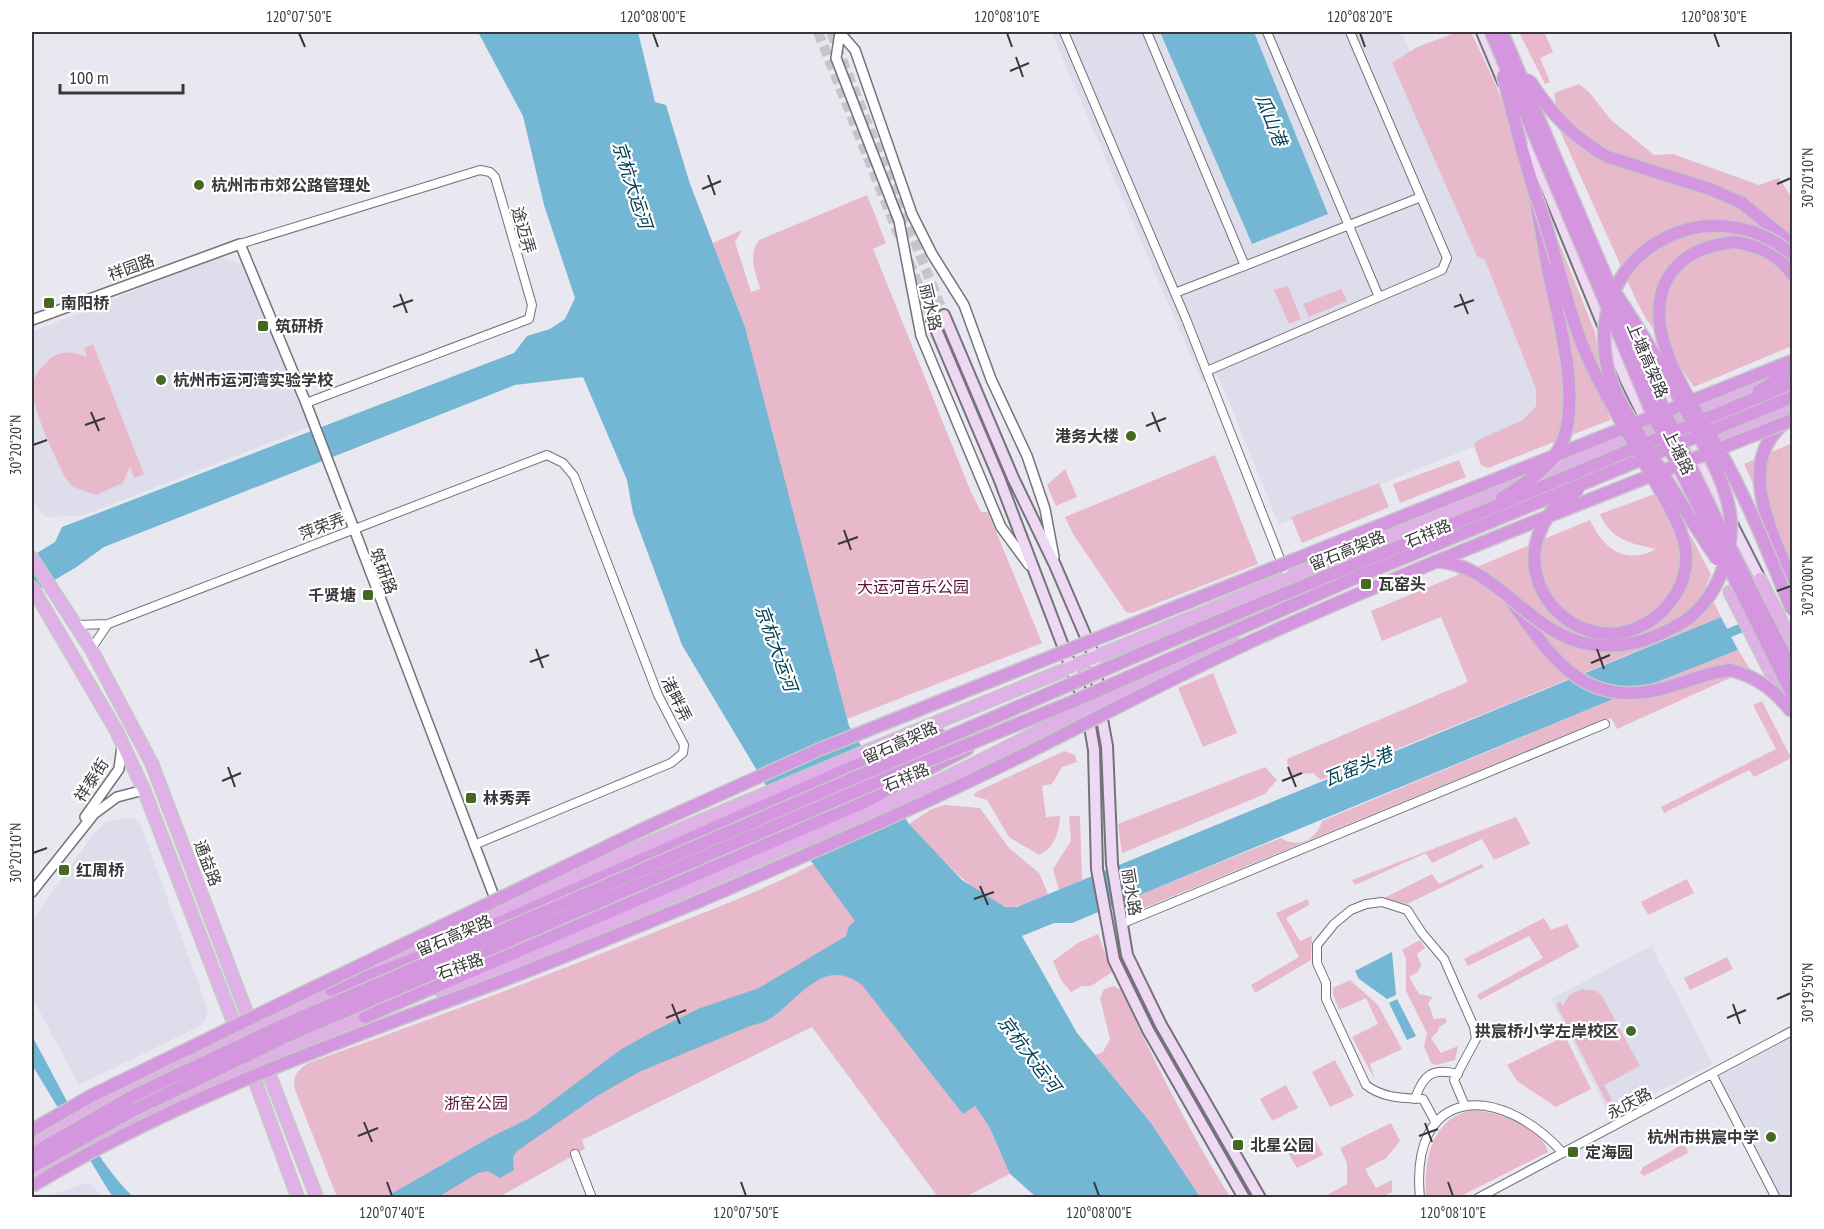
<svg xmlns="http://www.w3.org/2000/svg" width="1824" height="1229" font-family="'PT Sans Narrow','Noto Sans SC',sans-serif">
  <rect width="100%" height="100%" fill="#e9e8f0"/>
  <path fill="#deddec" d="M1051 32H1160L1253 244 1327 214 1254 32H1401L1411 53 1392 63 1477 256 1485 260 1536 389V406L1527 425 1279 525 1218 375 1202 382Z
    M220 256 243 265 310 427 82 516 45 517 32 500V332Z
    M133 817 141 826 208 1010 206 1020 198 1027 79 1085 32 997V922L93 834 106 822Z
    M1651 946 1713 1064 1610 1116 1551 999Z
    M1792 1037V1197H1781L1719 1077Z
    M89 1182 102 1197H43H44Z"/>
  <path fill="#e7b9cb" d="M1458 32H1471L1494 81 1595 332 1604 400 1610 420 1488 468 1481 465 1474 445 1478 440 1523 420 1536 406V389L1485 260 1477 256 1392 63 1417 47Z
    M1519 32H1544L1553 52 1540 58 1550 82 1545 84Z
    M1579 84 1589 92 1611 120 1654 155 1673 154 1759 185 1779 178 1792 198V346L1694 387 1647 320 1637 302 1561 133 1554 93Z
    M867 195 886 243 873 249 971 492 981 512H988L1042 643 847 719 745 327 713 243 742 230 735 242 751 292 760 289C755 271 748 256 759 240Z
    M1288 286 1301 319 1289 324 1274 290Z
    M1341 289 1347 301 1309 317 1303 304Z
    M93 344 144 474 134 478 130 467 123 483 96 495 73 487 65 477C55 457 30 406 33 385 34 375 41 368 48 361 59 350 74 351 87 357L84 348Z
    M1792 443V569L1744 464Z
    M1215 455 1258 564 1132 613 1126 612 1073 534 1065 517Z
    M1459 460 1466 477 1400 503 1393 484Z
    M1065 469 1077 497 1056 506 1047 485Z
    M1379 483 1389 507 1302 543 1291 517Z
    M1655 494 1692 538 1711 575 1706 586 1721 617 1321 780 1313 773 1289 775 1287 759 1468 682 1441 617 1382 641 1371 611 1590 520C1603 548 1625 566 1656 549 1631 544 1610 539 1600 514Z
    M1738 650 1750 669 1617 729 1611 718 1577 730 1130 914 1127 900 1281 838C1297 849 1317 840 1322 821L1606 702Z
    M1213 673 1237 733 1203 747 1178 688Z
    M1762 701 1791 758 1754 777 1749 770 1664 813 1661 807 1776 749 1753 705Z
    M1064 751 1075 755 1077 762 1062 767 1052 784 1042 786 1046 817 1060 816C1059 832 1055 848 1039 855L1009 837 987 800 974 796 976 792Z
    M1265 767 1277 780 1265 794 1122 853 1118 824Z
    M945 805 980 808 1009 848 1039 873 1048 894C1036 899 1021 908 1008 907 982 905 927 843 909 824L932 809Z
    M1069 816H1080L1082 880 1059 890 1053 869 1071 841Z
    M1516 817 1530 844 1494 860 1482 839 1432 863 1426 853 1355 885 1352 880Z
    M830 855 1048 1154 965 1197H938L812 1027 582 1140 585 1149 499 1197H337L295 1090C292 1076 297 1071 308 1063 423 1022 537 980 650 934 710 910 773 887 830 855Z
    M1482 864 1484 867 1407 904 1384 898 1432 874 1439 884Z
    M1687 879 1694 893 1648 915 1641 902Z
    M1308 899 1309 905 1286 918 1300 941 1312 936 1311 960 1255 993 1251 985 1299 957 1276 913Z
    M1544 918 1551 930 1567 924 1579 947 1480 1000 1477 995 1543 958 1529 936 1468 966 1464 959Z
    M1098 934 1112 972 1091 986H1082L1071 992 1061 980 1053 961 1078 943Z
    M1420 940 1425 948 1417 954 1421 965 1418 972 1409 977 1419 994 1433 997 1428 1003 1434 1019 1445 1018 1447 1022 1439 1027 1438 1031 1431 1038 1441 1053 1458 1046 1455 1060 1437 1065 1431 1063 1424 1046 1427 1033 1406 991V959L1402 950Z
    M1727 957 1733 969 1690 990 1684 978Z
    M1350 980 1378 1005 1402 1049 1370 1064 1375 1080 1352 1037 1378 1024 1366 998 1339 1010 1333 994V988Z
    M1114 986 1121 990C1154 1061 1189 1131 1230 1197H1200L1151 1123 1095 1055 1103 1052 1110 1039 1100 998 1104 989Z
    M1582 989 1597 991 1602 996 1640 1066 1604 1085 1612 1100 1607 1103 1556 1004 1560 1002 1563 1006 1569 995Z
    M1565 1036 1591 1089 1556 1107 1517 1081 1507 1065Z
    M1335 1060 1354 1096 1330 1107 1312 1072Z
    M1286 1085 1298 1108 1272 1121 1260 1099Z
    M1473 1110C1499 1113 1538 1123 1548 1152L1459 1197H1426C1424 1162 1430 1118 1473 1110Z
    M1391 1123 1400 1141 1386 1158 1365 1169 1376 1188 1392 1180V1192L1382 1197H1323L1347 1184V1163L1340 1148Z
    M1313 1135 1323 1155 1297 1168 1286 1149Z
    M1680 1146H1686L1688 1153 1644 1176 1640 1173 1643 1167Z"/>
  <path fill="#73b7d4" d="M478 32H638L655 102 666 105 690 184 745 327 849 726 909 824 962 880 1005 907H1017L1721 617 1738 650 1606 702 1072 923H1054L1022 936 1077 1033 1151 1123 1200 1197H1036L1010 1174 989 1126 975 1106 963 1114 862 985C822 954 797 1003 768 1020 762 1023 756 1024 750 1026L639 1072 597 1096 517 1151 513 1157 514 1170 500 1178 488 1171 478 1173 438 1197 384 1198 489 1138 530 1118 620 1050 654 1031 698 1009 759 988 846 936 849 926 855 921 811 861 682 645 633 513 627 480 583 377 515 385 104 547 75 568 32 593V556L55 542 62 527 514 353 527 336 550 329 565 319 575 298 544 205 523 116Z
    M1160 32H1254L1328 214 1252 244Z
    M1392 952 1396 995 1387 999 1359 979 1355 971Z
    M1397 999 1416 1036 1407 1040 1389 1003Z
    M32 1036C63 1091 89 1153 133 1197H114L110 1193 32 1065Z"/>
  <g fill="none" stroke-linecap="round" stroke-linejoin="round">
    <path stroke="#73b7d4" stroke-width="9" d="M1719 637 1751 624"/>
    <path stroke="#c6c5cc" stroke-width="10" stroke-dasharray="10 5" stroke-linecap="butt" d="M818 32 901 241
      M831 32 944 315
      M909 261 932 320"/>
    <defs>
      <path id="minor" d="M1064 32 1186 319 1284 569
        M1147 32 1245 266
        M1267 32 1379 297
        M240 244 480 170 490 172 495 177 532 305 529 319 306 403
        M1175 293 1421 197
        M1207 371 1442 270 1447 258 1350 32
        M76 625 108 624 547 455 563 463 574 476 658 695 684 745 683 753 671 763 474 845
        M91 649 108 624
        M1121 924 1605 724
        M1712 1074 1776 1198
        M1415 1099C1423 1075 1432 1067 1458 1074
        M1436 1123 1423 1099C1403 1098 1382 1098 1366 1085L1326 999V983L1317 963V945L1334 924 1351 910 1366 904 1382 902 1407 910 1422 933 1444 959 1474 1027 1476 1039 1454 1080 1465 1106
        M575 1154 592 1198
        M1420 1198C1409 1084 1500 1083 1563 1153
        M1478 1198 1792 1031"/>
      <path id="tertiary" d="M840 33 836 58 899 221 921 336 1001 527 1029 565
        M840 33 855 50 912 214 932 254 964 305 991 379 1027 456 1045 509 1054 557
        M32 320 240 244 306 403 497 904
        M85 817 119 769 122 746
        M32 892 94 814 117 797 144 790"/>
      <path id="secondary" d="M1482 32 1504 84
        M1519 121 1626 381 1686 502
        M944 315 1013 478 1055 565 1095 658 1099 703 1107 746 1112 864 1127 955 1161 1025 1260 1198
        M932 320 999 478 1087 709 1094 750 1097 869 1114 960 1148 1030 1244 1198
        M1640 344 1677 415
        M1685 432 1760 579"/>
      <path id="primary" d="M1702 441 1792 405
        M32 558 91 649 152 764 252 1027
        M1760 579 1792 643
        M32 587 116 730 144 790 238 1034
        M1730 592 1788 706
        M370 971C607 855 854 757 1098 656 1322 565 1544 471 1769 382
        M440 990 515 964 940 781 1151 675 1232 638
        M264 1061 317 1198
        M250 1067 298 1198
        M32 1141 150 1077 341 985
        M32 1175C142 1114 254 1056 373 1014"/>
      <path id="trunk" d="M1521 146 1534 191 1548 269
        M1608 157 1710 189 1742 203 1792 244
        M1735 242C1759 246 1778 254 1792 274
        M1787 421C1733 461 1773 534 1792 582
        M1511 601C1552 658 1584 710 1665 688 1687 682 1708 672 1731 670
        M331 990 433 952 852 767 940 735
        M365 1017 862 803 967 749"/>
    </defs>
    <use href="#minor" stroke="#74737a" stroke-width="10"/>
    <use href="#tertiary" stroke="#74737a" stroke-width="12"/>
    <use href="#secondary" stroke="#74737a" stroke-width="14"/>
    <use href="#primary" stroke="#c7c7c8" stroke-width="15"/>
    <use href="#trunk" stroke="#c7c7c8" stroke-width="15"/>
    <use href="#minor" stroke="#fff" stroke-width="8"/>
    <use href="#tertiary" stroke="#fff" stroke-width="9"/>
    <use href="#secondary" stroke="#efd8f3" stroke-width="10"/>
    <use href="#primary" stroke="#dfb1e7" stroke-width="12"/>
    <use href="#trunk" stroke="#d497df" stroke-width="12"/>
    <defs>
      <path id="trunk-bridge" d="M1491 32 1653 415 1792 694
        M1502 32 1611 289
        M1503 76 1521 146
        M1529 80C1550 113 1574 139 1608 157
        M1534 191C1557 249 1565 311 1592 367 1611 406 1633 442 1654 479 1666 502 1683 526 1686 553 1688 583 1670 610 1645 624 1584 659 1512 592 1541 529 1548 511 1563 500 1578 490
        M1735 242C1708 245 1685 252 1669 276 1633 333 1704 417 1729 468 1753 513 1772 562 1792 610
        M1619 308C1671 431 1730 550 1792 669
        M1759 391 1782 376 1792 364
        M1502 498C1520 486 1543 473 1556 454 1586 410 1558 319 1548 269
        M1717 559C1693 524 1671 487 1649 451 1633 423 1611 393 1606 360 1588 251 1708 185 1792 254
        M1435 561C1494 564 1525 627 1580 642 1616 652 1652 641 1683 622 1716 601 1735 552 1730 514 1726 485 1711 459 1698 434 1672 382 1641 331 1608 282
        M1731 670C1758 677 1775 691 1792 712
        M32 1130 91 1096 305 992 652 825 818 750 1792 361
        M32 1154 133 1096 279 1027 1168 642 1792 383
        M32 1167 130 1112 285 1037 910 768 1072 702 1350 580 1792 397
        M32 1186C181 1095 346 1040 509 978 572 954 634 928 697 902 806 855 916 808 1023 755 1103 715 1183 672 1265 635 1438 557 1616 490 1792 420"/>
    </defs>
    <use href="#trunk-bridge" stroke="#c7c7c8" stroke-width="15" stroke-linecap="butt"/>
    <use href="#trunk-bridge" stroke="#d497df" stroke-width="12"/>
  </g>
  <path fill="none" stroke="#38383a" stroke-width="2" d="M299 33 305 47M653 33 658 47M1007 33 1012 47M1360 33 1365 47M1714 33 1719 47M1016 57 1023 77M1010 71 1029 63M708 175 715 195M1777 184 1791 178M702 189 721 181M400 294 407 313M1460 294 1468 314M393 307 413 300M1454 307 1474 300M91 412 99 431M1152 412 1160 432M85 425 105 418M1146 426 1166 418M33 445 47 440M844 530 851 550M838 544 858 537M1777 591 1791 586M536 649 543 668M1597 649 1604 669M530 662 549 655M1591 663 1610 655M228 767 235 787M1288 767 1296 787M222 781 241 773M1282 781 1302 773M33 853 47 848M980 886 988 905M974 899 994 892M1777 999 1791 993M672 1004 680 1024M1733 1004 1740 1024M666 1018 686 1010M1727 1018 1746 1010M364 1122 372 1142M1425 1123 1432 1142M358 1136 378 1128M1419 1136 1438 1129M387 1182 392 1196M741 1182 746 1196M1094 1182 1099 1196M1448 1182 1453 1196"/>
  <g fill="#456922" stroke="#fff" stroke-width="2">
    <circle cx="199" cy="185" r="6"/>
    <rect x="43" y="297" width="12" height="12" rx="3"/>
    <rect x="257" y="320" width="12" height="12" rx="3"/>
    <circle cx="161" cy="380" r="6"/>
    <circle cx="1131" cy="436" r="6"/>
    <rect x="1360" y="578" width="12" height="12" rx="3"/>
    <rect x="362" y="589" width="12" height="12" rx="3"/>
    <rect x="465" y="792" width="12" height="12" rx="3"/>
    <rect x="58" y="864" width="12" height="12" rx="3"/>
    <circle cx="1631" cy="1031" r="6"/>
    <circle cx="1771" cy="1137" r="6"/>
    <rect x="1232" y="1139" width="12" height="12" rx="3"/>
    <rect x="1567" y="1146" width="12" height="12" rx="3"/>
  </g>
  <g text-anchor="middle" stroke-width="4.5" stroke-linejoin="round" paint-order="stroke">
    <g font-size="16" font-weight="bold" fill="#38383a" stroke="#fff" text-anchor="start">
      <text x="211" y="191">杭州市市郊公路管理处</text>
      <text x="61" y="309">南阳桥</text>
      <text x="275" y="332">筑研桥</text>
      <text x="173" y="386">杭州市运河湾实验学校</text>
      <text x="1119" y="442" text-anchor="end">港务大楼</text>
      <text x="1378" y="590">瓦窑头</text>
      <text x="356" y="601" text-anchor="end">千贤塘</text>
      <text x="483" y="804">林秀弄</text>
      <text x="76" y="876">红周桥</text>
      <text x="1619" y="1037" text-anchor="end">拱宸桥小学左岸校区</text>
      <text x="1759" y="1143" text-anchor="end">杭州市拱宸中学</text>
      <text x="1250" y="1151">北星公园</text>
      <text x="1585" y="1158">定海园</text>
    </g>
    <g font-size="16" fill="#38383a" stroke="#fff">
      <text transform="translate(524 230) rotate(74)" y="6">途迈弄</text>
      <text transform="translate(131 267) rotate(-20)" y="6">祥园路</text>
      <text transform="translate(931 307) rotate(77)" y="6">丽水路</text>
      <text transform="translate(1648 360) rotate(67)" y="6">上塘高架路</text>
      <text transform="translate(1679 452) rotate(64)" y="6">上塘路</text>
      <text transform="translate(322 526) rotate(-21)" y="6">萍荣弄</text>
      <text transform="translate(1428 533) rotate(-23)" y="6">石祥路</text>
      <text transform="translate(1347 550) rotate(-22)" y="6">留石高架路</text>
      <text transform="translate(384 571) rotate(69)" y="6">筑研路</text>
      <text transform="translate(677 699) rotate(64)" y="6">渚畔弄</text>
      <text transform="translate(900 742) rotate(-24)" y="6">留石高架路</text>
      <text transform="translate(906 777) rotate(-23)" y="6">石祥路</text>
      <text transform="translate(91 780) rotate(-57)" y="6">祥泰街</text>
      <text transform="translate(208 863) rotate(69)" y="6">通益路</text>
      <text transform="translate(1132 892) rotate(81)" y="6">丽水路</text>
      <text transform="translate(454 935) rotate(-23)" y="6">留石高架路</text>
      <text transform="translate(460 966) rotate(-20)" y="6">石祥路</text>
      <text transform="translate(1629 1103) rotate(-28)" y="6">永庆路</text>
    </g>
    <g font-size="16" fill="#5b1339" stroke="#fff">
      <text x="913" y="593">大运河音乐公园</text>
      <text x="476" y="1109">浙窑公园</text>
    </g>
    <g font-size="18" font-style="italic" fill="#034256" stroke="#fff">
      <text transform="translate(1271 120) rotate(68)" y="6">瓜山港</text>
      <text transform="translate(632 185) rotate(72)" y="6">京杭大运河</text>
      <text transform="translate(776 648) rotate(70)" y="6">京杭大运河</text>
      <text transform="translate(1358 767) rotate(-22)" y="6">瓦窑头港</text>
      <text transform="translate(1029 1054) rotate(53)" y="6">京杭大运河</text>
    </g>
  </g>
  <rect width="1824" height="1229" fill="none" stroke="#ffffff" stroke-width="66"/>
  <path d="M60 84v9h123v-9" fill="none" stroke="#38383a" stroke-width="3"/>
  <text x="69" y="84" font-size="18" fill="#38383a" stroke="#ffffff" stroke-width="4.5" paint-order="stroke">100 m</text>
  <rect x="33" y="33" width="1758" height="1163" fill="none" stroke="#38383a" stroke-width="2"/>
  <g font-size="15" text-anchor="middle" fill="#38383a">
    <text x="299" y="22">120°07'50"E</text>
    <text x="653" y="22">120°08'00"E</text>
    <text x="1007" y="22">120°08'10"E</text>
    <text x="1360" y="22">120°08'20"E</text>
    <text x="1714" y="22">120°08'30"E</text>
    <text transform="translate(1808 178) rotate(-90)" y="5">30°20'10"N</text>
    <text transform="translate(16 445) rotate(-90)" y="5">30°20'20"N</text>
    <text transform="translate(1808 586) rotate(-90)" y="5">30°20'00"N</text>
    <text transform="translate(16 853) rotate(-90)" y="5">30°20'10"N</text>
    <text transform="translate(1808 993) rotate(-90)" y="5">30°19'50"N</text>
    <text x="392" y="1218">120°07'40"E</text>
    <text x="746" y="1218">120°07'50"E</text>
    <text x="1099" y="1218">120°08'00"E</text>
    <text x="1453" y="1218">120°08'10"E</text>
  </g>
</svg>
